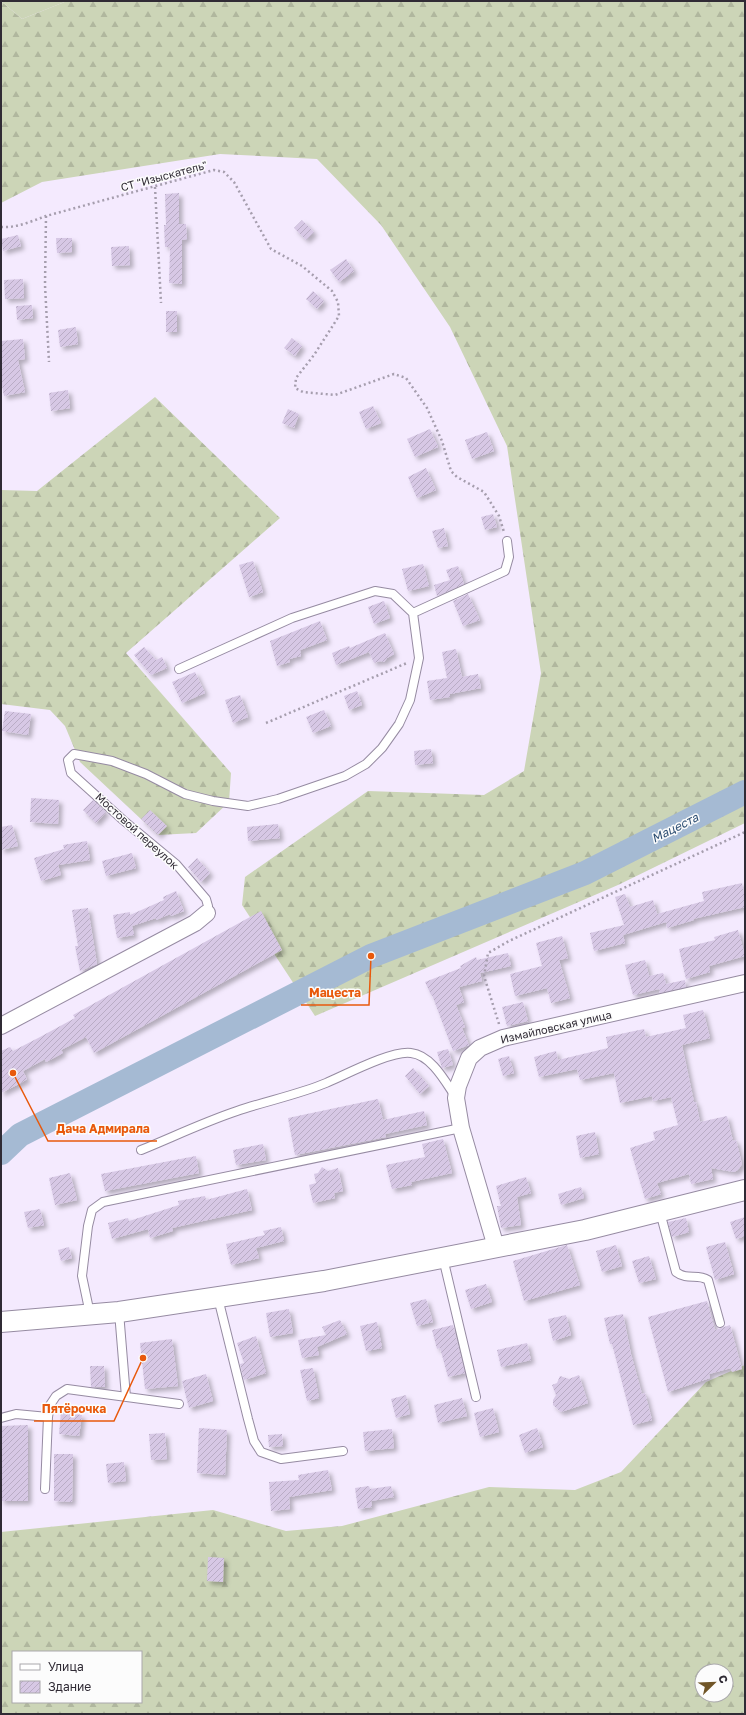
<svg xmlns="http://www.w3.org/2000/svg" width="746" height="1715" font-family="'Golos Text',sans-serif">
  <defs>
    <pattern id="forest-firs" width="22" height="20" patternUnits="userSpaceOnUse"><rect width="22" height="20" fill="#ccd5b7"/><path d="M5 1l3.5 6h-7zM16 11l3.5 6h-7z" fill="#b0b79e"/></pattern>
    <pattern id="building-hatch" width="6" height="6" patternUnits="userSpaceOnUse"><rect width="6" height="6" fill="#d7c8e5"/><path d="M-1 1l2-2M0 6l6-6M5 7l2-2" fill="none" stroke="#b9acc5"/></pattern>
    <filter id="shadow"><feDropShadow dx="3.5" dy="3.5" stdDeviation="2" flood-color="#0004"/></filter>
  </defs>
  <rect width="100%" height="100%" fill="#f4eafe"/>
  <path fill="url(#forest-firs)" fill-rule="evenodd" d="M1 1 22 19 67 1H745V823L618 885 315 1016 242 905 245 877 368 791 484 795 524 771 541 673 507 446 450 327 381 225 317 159 220 154 42 182 1 203Z
    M155 397 280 518 126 653 231 773 229 802 196 833 158 835 80 762 65 726 50 710 1 704V490L37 491Z
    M745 1365V1714H1V1532L213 1510 286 1531 342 1526 489 1487 575 1490 621 1472 706 1382ZM13 1652H141V1702H13ZM702 1671H726V1695H702Z"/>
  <path fill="#ccd5b7" d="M1 1H67L22 19Z"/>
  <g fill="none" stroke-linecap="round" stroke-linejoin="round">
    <path stroke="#a5bad3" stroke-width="24" d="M1 1153 20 1135 371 956 585 873 745 792"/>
  </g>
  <path fill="url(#building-hatch)" filter="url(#shadow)" d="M179 193V224H186L187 239 182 240V284L169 283 170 247H165L164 225H166L165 194Z
    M302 220 314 232 306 240 294 228Z
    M18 235 21 246 3 251 1 239Z
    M56 238H72V252L57 253Z
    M129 246 130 265 112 266 111 247Z
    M346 259 354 271 339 282 330 270Z
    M23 279 24 298 5 299 4 280Z
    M313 291 324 301 317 309 306 299Z
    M32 305 33 318 17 320 16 306Z
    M166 311H177V332H166Z
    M76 327 78 344 60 347 58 330Z
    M292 338 302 346 295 356 284 348Z
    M23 339 25 359 18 360 25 392 4 396 1 381V341Z
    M68 390 70 408 51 411 49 393Z
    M373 406 381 423 366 429 359 412Z
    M288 409 299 414 294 428 282 423Z
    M430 429 438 447 415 457 407 439Z
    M487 432 494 451 472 459 465 440Z
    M426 468 436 490 417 498 408 477Z
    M493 514 497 527 485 530 481 517Z
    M444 528 448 546 438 548 432 531Z
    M253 561 263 592 249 597 239 565Z
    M423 564 429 586 408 591 402 569Z
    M458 566 464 584 437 596 434 585 450 580 446 570Z
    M468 594 480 620 463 626 453 601Z
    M384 601 390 618 374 624 368 607Z
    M320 621 327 640 300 650 301 656 289 659 290 662 277 666 270 641Z
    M385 633 394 654 387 658 384 662 380 661 374 663 369 652 336 665 332 653 349 646 350 648Z
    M144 647 156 660 162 657 167 668 151 675 134 655Z
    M456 649 462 677 478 674 481 688 450 694V697L430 700 427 681 447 678 442 652Z
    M195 672 205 693 182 703 172 682Z
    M357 691 362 705 349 710 344 696Z
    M240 695 248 717 233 723 225 700Z
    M324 710 331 726 313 733 306 717Z
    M5 711 31 714 28 735 2 731Z
    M431 749 433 763 415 765 414 751Z
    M31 798 59 800 58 824 30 822Z
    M93 800 106 812 96 823 83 810Z
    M150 810 167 826 158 835 141 819Z
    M278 824 280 838 248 841 247 827Z
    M12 825 18 846 1 850V827Z
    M87 841 90 860 58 865 61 875 41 881 34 858 64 849 63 845Z
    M132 853 136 868 106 876 102 861Z
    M197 858 210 873 201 882 188 867Z
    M742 883 745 898V907L693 919 694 920 667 928 666 922 623 935 625 943 594 951 590 933 624 925 615 897 625 894 630 907 653 900 657 914 704 901 702 892Z
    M176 891 184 911 171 916 170 914 156 920V918L132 926 134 935 117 938 113 915 130 912V915L164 900 163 897Z
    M88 908 97 964 80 971 75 946H78L72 910Z
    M261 911 282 950 94 1053 86 1037 61 1050 63 1053 46 1062 45 1059 23 1071 27 1079 19 1084 1 1093V1051L10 1047 13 1051 40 1037 75 1018 73 1015Z
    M738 930 745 956 709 966 710 972 686 979 679 949 715 940 714 937Z
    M562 936 568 958 559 960 570 998 551 1003 547 988 515 996 510 974 542 966 536 943Z
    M508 953 511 966 480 973 482 981 459 987 464 1002 456 1005 465 1027 462 1028 469 1045 453 1051 432 995H431L425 982 461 968 460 966 476 957 477 960Z
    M645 960 649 976 663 973 666 984 685 980 686 987 660 993 659 989 633 995 625 965Z
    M523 1002 528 1021 507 1026 502 1007Z
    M703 1010 710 1038 682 1045 694 1102H696L700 1122 727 1116 733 1141 736 1140 742 1164 738 1170 734 1172 711 1168 713 1179 691 1184 689 1174 657 1183 661 1194 645 1199 630 1148 655 1140 653 1132 678 1125 671 1097 653 1101 652 1096 620 1103 614 1073 580 1080 577 1069 539 1077 534 1057 556 1051 558 1060 608 1048 606 1037 644 1029 646 1037 686 1028 683 1015Z
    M448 1049 453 1065 442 1068 437 1052Z
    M509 1056 514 1073 503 1076 498 1059Z
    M413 1068 429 1086 420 1094 405 1076Z
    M378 1099 383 1120 424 1111 427 1125 385 1134 386 1137 295 1155 288 1118Z
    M595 1132 599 1154 580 1158 576 1136Z
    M443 1139 452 1173 411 1182 412 1185 392 1189 386 1165 425 1157 422 1144Z
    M263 1144 266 1160 236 1165 233 1150Z
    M196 1156 199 1173 105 1191 101 1174Z
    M322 1167 328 1171 338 1168 343 1191 334 1193 335 1198 313 1203 309 1185 316 1183 314 1174 318 1173Z
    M70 1173 77 1200 55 1205 49 1178Z
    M526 1177 531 1193 517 1197 521 1225 501 1228 497 1206H501L496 1186Z
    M581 1187 584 1198 561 1205 558 1194Z
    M247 1189 252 1210 172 1228 173 1231 150 1238 148 1229 112 1239 108 1223 128 1218 129 1221 179 1205 178 1201 205 1196 206 1200Z
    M40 1209 44 1225 28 1228 24 1212Z
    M745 1217V1236L736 1239 730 1222Z
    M686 1218 689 1232 672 1237 668 1222Z
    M281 1227 284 1241 256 1248 259 1258 231 1265 226 1244 265 1235 263 1231Z
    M725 1242 734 1274 715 1280 706 1247Z
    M567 1245 580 1285 524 1301 513 1261Z
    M616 1245 622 1266 602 1272 596 1251Z
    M69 1247 72 1258 61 1261 58 1250Z
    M649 1256 656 1279 639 1283 632 1261Z
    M486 1284 492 1302 471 1309 465 1290Z
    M426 1299 433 1322 417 1326 410 1303Z
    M707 1301 715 1330 730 1325 742 1369 732 1372 731 1368 709 1374 710 1378 668 1392 648 1317Z
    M289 1309 293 1333 270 1337 266 1313Z
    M623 1314 631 1354 642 1394 645 1393 652 1420 633 1425 612 1344H610L604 1318Z
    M566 1315 571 1335 553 1341 548 1319Z
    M340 1320 347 1334 317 1347 319 1355 302 1358 298 1340 326 1335 322 1327Z
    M377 1322 382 1348 366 1351 360 1326Z
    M453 1325 465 1373 448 1377 440 1348 437 1349 432 1330Z
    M256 1336 266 1373 244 1380 240 1364 244 1363 237 1343Z
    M172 1339 178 1386 145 1389 140 1343Z
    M527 1343 531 1360 501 1367 497 1350Z
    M90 1366H104L105 1387H91Z
    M313 1368 319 1398 307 1401 300 1370Z
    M206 1374 213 1401 189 1408 182 1381Z
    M579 1375 588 1403 561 1412 553 1405V1400L556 1395 552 1385 557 1383 560 1376 569 1379Z
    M406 1395 410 1414 396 1418 391 1399Z
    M462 1398 467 1416 438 1423 434 1405Z
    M493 1408 499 1432 480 1437 474 1413Z
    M61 1412 82 1415 79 1436 59 1434Z
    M28 1425V1501H1V1426Z
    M199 1428 227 1430 225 1475 197 1473Z
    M537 1428 543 1447 525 1453 519 1435Z
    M392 1429 394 1448 365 1451 363 1432Z
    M165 1433 167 1459 151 1460 149 1434Z
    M282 1434 283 1446 269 1447 268 1435Z
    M54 1454H73L72 1502 54 1501Z
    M124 1462 126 1481 108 1483 106 1464Z
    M328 1470 332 1490 289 1497 290 1509 271 1511 269 1482 299 1480 298 1475Z
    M369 1486 370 1489 391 1486 394 1497 371 1501 372 1507 358 1509 355 1488Z
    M208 1557 224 1558 223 1582 207 1581Z"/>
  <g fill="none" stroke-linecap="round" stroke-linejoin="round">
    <defs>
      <path id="service" d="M413 613 505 571 509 557 507 541
        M179 669 292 618 375 591 393 594 413 613 419 658 410 700 399 724 382 748 366 764 345 776 278 799 248 806 213 801 185 794 146 774 112 761 74 754 68 760 71 773 123 820 176 864 206 899 208 906 207 913
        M141 1150C173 1137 204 1122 237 1111 266 1101 297 1095 326 1083 345 1075 392 1050 411 1053 431 1055 445 1081 455 1096
        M660 1212 676 1272C688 1281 697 1273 708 1280L720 1323
        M443 1258 476 1397
        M218 1298 248 1419 254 1441 261 1452 281 1459 343 1451
        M119 1312 126 1397
        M90 1314 82 1276 88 1226 92 1210 103 1202 461 1128
        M1 1418 16 1414 48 1417
        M45 1489 48 1417 50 1405 56 1396 67 1389 179 1404"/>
      <path id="minor" d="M1 1026 195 923 207 913
        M496 1247 461 1128 456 1098 458 1086 469 1058 480 1048 503 1038 745 983"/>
      <path id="tertiary" d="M1 1322 119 1312 324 1281 585 1230 745 1190"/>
    </defs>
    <use href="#service" stroke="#968ba2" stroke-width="10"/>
    <use href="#minor" stroke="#968ba2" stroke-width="18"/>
    <use href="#tertiary" stroke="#968ba2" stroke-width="22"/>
    <path stroke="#a69eae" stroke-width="2.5" stroke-dasharray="2 3" stroke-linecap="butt" d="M155 187 161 303
      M46 216 45 285 49 362
      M1 227C17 228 32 221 46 216L214 170 224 172 234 182 271 249 302 266 332 291 338 302 339 316 314 355 296 378 295 388 303 392 335 395 394 374 406 378 427 408 442 441 451 471 457 477 484 492 499 516 504 532
      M266 723 407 663
      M499 1024 484 976 488 953 509 941 745 832"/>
    <use href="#service" stroke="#fff" stroke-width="8"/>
    <use href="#minor" stroke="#fff" stroke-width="16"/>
    <use href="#tertiary" stroke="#fff" stroke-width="20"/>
  </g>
  <g text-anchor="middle" stroke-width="3" stroke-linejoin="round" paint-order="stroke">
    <g font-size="11" fill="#302b35" stroke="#fcfcfc">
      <text transform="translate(164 176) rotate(-15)" y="4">СТ "Изыскатель"</text>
      <text transform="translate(137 831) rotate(42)" y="4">Мостовой переулок</text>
      <text transform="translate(556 1027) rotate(-13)" y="4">Измайловская улица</text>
    </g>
    <g font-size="12" font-style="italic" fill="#2e4f73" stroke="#fcfcfc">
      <text transform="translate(675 828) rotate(-27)" y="4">Мацеста</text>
    </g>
  </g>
  <path fill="none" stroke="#e8590c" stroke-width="1.5" d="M371 956L369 1005H301M13 1073L48 1141H157M143 1358L114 1421H34"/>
  <g fill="#e8590c" stroke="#fcfcfc" stroke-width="1.5">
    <circle cx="371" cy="956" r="4"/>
    <circle cx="13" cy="1073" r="4"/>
    <circle cx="143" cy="1358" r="4"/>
  </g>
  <g font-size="12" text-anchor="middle" font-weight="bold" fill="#e8590c" stroke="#fcfcfc" stroke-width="3" stroke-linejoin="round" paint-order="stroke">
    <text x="335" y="997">Мацеста</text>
    <text x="103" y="1133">Дача Адмирала</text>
    <text x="74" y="1413">Пятёрочка</text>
  </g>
  <rect width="746" height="1715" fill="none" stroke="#302b35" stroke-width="4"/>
  <rect x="12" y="1651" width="130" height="52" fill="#fcfcfc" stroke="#aaa8ac"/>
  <rect x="20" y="1664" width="20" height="6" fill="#ffffff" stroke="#aaa8ac"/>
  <text x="48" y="1671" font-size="12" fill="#302b35">Улица</text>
  <rect x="20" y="1681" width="20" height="12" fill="url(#building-hatch)" stroke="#aaa8ac"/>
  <text x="48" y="1691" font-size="12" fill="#302b35">Здание</text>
  <g transform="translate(714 1683) rotate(67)"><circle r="19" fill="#fcfcfc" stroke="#aaa8ac"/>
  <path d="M0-3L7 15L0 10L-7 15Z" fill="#705527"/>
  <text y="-6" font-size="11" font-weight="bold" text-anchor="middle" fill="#302b35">С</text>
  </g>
</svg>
